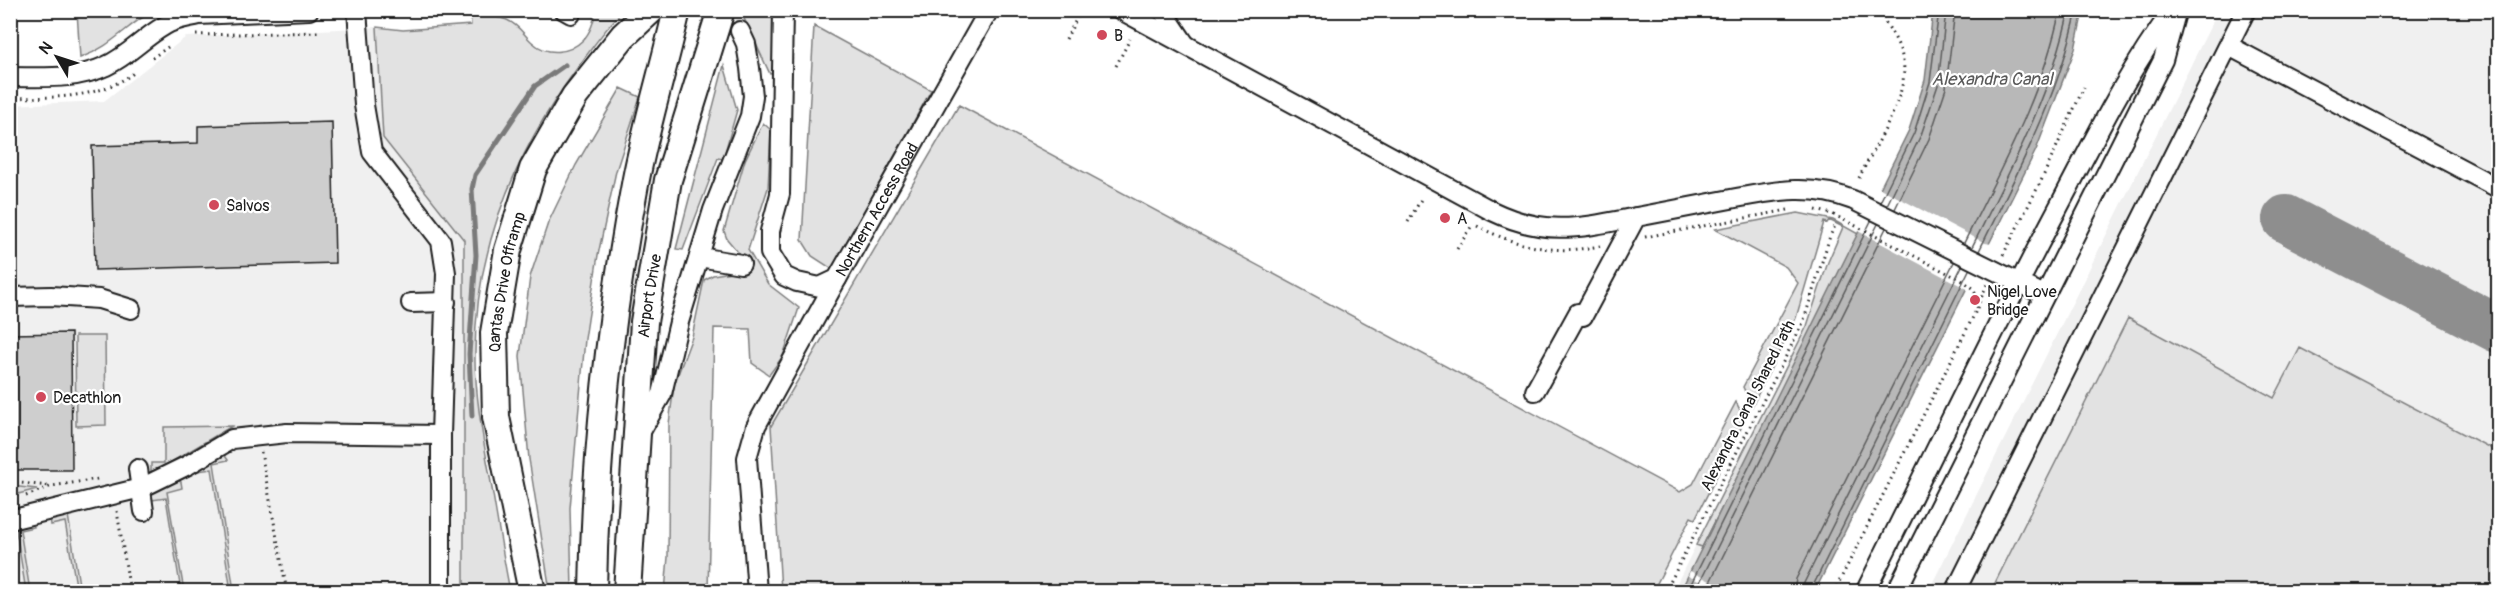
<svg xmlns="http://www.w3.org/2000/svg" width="2509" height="602" font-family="Pangolin,sans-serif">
  <rect width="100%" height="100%" fill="#fff"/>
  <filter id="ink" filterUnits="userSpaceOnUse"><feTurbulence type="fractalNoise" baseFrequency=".0167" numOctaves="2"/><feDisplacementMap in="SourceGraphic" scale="12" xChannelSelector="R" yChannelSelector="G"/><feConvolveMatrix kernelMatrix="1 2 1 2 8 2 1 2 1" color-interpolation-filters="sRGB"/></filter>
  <g filter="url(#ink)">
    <path fill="#f0f0f0" d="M2218 11H2498V591L1928 592Z
      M377 27 383 138 464 240V591H11L10 105 104 101 186 37Z
      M1696 545 1702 547 1681 590 1675 587Z"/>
    <path fill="#e2e2e2" stroke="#7f7f7f" stroke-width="1.5" d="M77 11V10L153 11C125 26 113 46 80 58Z
      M595 11H623C606 27 592 48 578 67 514 154 473 253 475 362 476 399 482 435 489 471 496 511 502 551 510 591H464V240L383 138 377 27 403 30 471 25 470 14C483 15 496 16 507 20 519 25 523 34 532 42 547 56 569 54 583 40 590 33 595 20 595 11Z
      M742 11H775L773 73 770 74 742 14Z
      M814 26 931 90 832 269 812 256 802 240Z
      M724 65 737 110 723 159 718 158 683 250 676 249Z
      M621 88 640 97 616 171 598 255 585 339 570 508 572 591H550L529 459 520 356 530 277 548 223 576 165Z
      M959 105 1680 492 1693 484 1736 402 1740 410 1741 428 1695 519 1691 517 1653 591H781L771 426Z
      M763 123 771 130 768 188 748 250 768 284 799 308 783 356 769 375 752 363 750 329 714 328 708 591 665 592 668 557 669 424 674 385 692 337 704 280 713 275 737 271 743 258 727 239 724 231 745 160Z
      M1798 213 1833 220 1860 235 1702 547 1696 545 1807 326 1828 262 1843 227 1829 220 1827 223 1824 222 1796 318 1752 406 1743 387 1798 283 1786 267 1715 229Z
      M2128 318 2274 398 2300 348 2498 452V591H1991Z
      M75 336H105L106 425 76 426Z
      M232 426 151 474V463H164V427Z
      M223 453 228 460 214 463 234 591H231L212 469 198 471 197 469Z
      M177 480 181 482 182 488 167 492 184 591H181L166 498 152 500 151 494Z
      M11 486 37 489 11 496Z
      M81 510 82 512 68 515 80 591H77L65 522 51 525 50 518Z
      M33 523 34 527 20 530 30 591H26L16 530 11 531V527Z"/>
    <path fill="#b8b8b8" stroke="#7a7a7a" stroke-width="1.5" d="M1933 11H2083L2075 49 2036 150 1815 591 1680 592 1909 130 1925 80Z"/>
    <path fill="#fff" d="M1878 187 1985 243 1992 244 1969 290 1856 230Z
      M1690 571 1726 589 1728 586 1733 588 1731 591H1720L1688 576Z"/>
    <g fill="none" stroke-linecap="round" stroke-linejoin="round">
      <path stroke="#5a5a5a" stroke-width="1.5" d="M1880 202 1914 133 1930 82 1939 10
        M1887 205 1921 135 1938 85 1946 10
        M1895 209 1929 139 1946 88 1955 10
        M1964 243C2001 168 2043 93 2060 10
        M1972 247C2010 171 2051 95 2069 10
        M1979 251C2017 173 2059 96 2077 10
        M1687 592 1871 221
        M1695 592 1878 224
        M1705 592 1886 228
        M1794 592 1796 579 1954 262
        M1803 592 1804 583 1962 266
        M1810 592 1969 270"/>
      <path stroke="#7a7a7a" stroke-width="5" d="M472 416 469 354 476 255 472 189 475 175 535 86 565 65"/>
      <path stroke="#8e8e8e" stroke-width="48" d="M2286 219 2498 329"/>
    </g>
    <path fill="#cecece" stroke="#1c1c1c" stroke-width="1.5" d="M332 122 335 263 95 270 92 146 198 143V126Z
      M71 333 72 470H10V334Z"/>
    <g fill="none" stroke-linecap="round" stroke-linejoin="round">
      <defs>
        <g id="minor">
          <path d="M357 10 364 105 372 152 441 241 446 273 441 435V592"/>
          <path d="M564 10 571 14"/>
          <path id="s1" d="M783 10 780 194 770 231V253L784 276 797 282 820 287 837 279 989 10"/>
          <path d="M1121 10 1492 211C1548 238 1584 227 1642 216 1674 210 1705 204 1736 198 1777 190 1813 184 1853 200L2044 295"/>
          <path d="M1162 10 1185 44"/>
          <path d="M2229 46 2498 188"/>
          <path d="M10 77C43 77 76 80 106 66 128 56 143 38 164 26 174 19 187 18 199 15L309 10"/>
          <path d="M699 257 741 264"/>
          <path d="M10 297 51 296 99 299 131 309"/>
          <path d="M411 303 446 302"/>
          <path d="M1583 316 1636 217"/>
          <path d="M1535 391 1578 313"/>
          <path d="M640 433 662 394 679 322 713 210 750 116 753 96 750 68 746 44 740 31"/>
          <path d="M138 469 144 511"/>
          <path d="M10 520 141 488 188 465 232 439 287 433 441 435"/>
          <path d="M757 592 747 458 756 426 837 279"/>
          <path d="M1865 592C1929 465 1990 336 2057 210 2093 142 2126 73 2173 10"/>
          <path d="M1896 592 2163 60 2176 13"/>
          <path d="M1955 592 2246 10"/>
        </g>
        <g id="highway">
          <path id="s2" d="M532 592 496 417 494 333 508 250 533 169 575 96 623 36 651 10"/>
          <path d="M593 592C595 453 610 315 636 179 647 122 664 67 677 10"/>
          <path id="s3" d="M627 592 644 322 668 180 721 10"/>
        </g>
      </defs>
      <use href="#minor" stroke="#1c1c1c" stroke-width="22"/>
      <use href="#highway" stroke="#1c1c1c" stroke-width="30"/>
      <path stroke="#1c1c1c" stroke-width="3" stroke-dasharray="1.5 4.5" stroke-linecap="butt" d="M196 35 321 32
        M1066 39 1080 12
        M152 58 171 45
        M1116 66 1130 39
        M10 98C55 97 98 100 135 72
        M1859 178C1874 147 1910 95 1903 61 1900 42 1887 26 1878 10
        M1816 210 1832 214 1854 225 1963 281 1973 288 1978 299
        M1408 222 1423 196
        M1477 226C1518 247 1555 255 1600 246
        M1645 237 1788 210
        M1457 249 1473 224
        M2003 255 2041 181 2084 87
        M261 452 287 592
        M10 482 50 486
        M26 496 52 486 98 479
        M117 511 130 592
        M1665 592 1803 323 1830 236 1836 224
        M1834 592 1974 315 1987 284"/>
      <use href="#minor" stroke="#fff" stroke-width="18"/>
      <use href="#highway" stroke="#fff" stroke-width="26"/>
    </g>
  </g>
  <g fill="#d1495b" stroke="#fff" stroke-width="2">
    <circle cx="1102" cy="35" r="6"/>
    <circle cx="214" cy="205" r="6"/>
    <circle cx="1445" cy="218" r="6"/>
    <circle cx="1975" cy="300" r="6"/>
    <circle cx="41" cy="397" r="6"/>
  </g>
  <g text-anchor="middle" stroke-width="4.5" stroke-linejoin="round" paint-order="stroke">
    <g font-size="16" fill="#1c1c1c" stroke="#fff" text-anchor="start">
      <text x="1114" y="41">B</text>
      <text x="226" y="211">Salvos</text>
      <text x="1457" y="224">A</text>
      <text x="1987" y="297">Nigel Love<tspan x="1987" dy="18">Bridge</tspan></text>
      <text x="53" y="403">Decathlon</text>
    </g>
    <g font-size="16" fill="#1c1c1c" stroke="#fff">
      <text dy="6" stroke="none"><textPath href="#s1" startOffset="408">Northern Access Road</textPath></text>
      <text dy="6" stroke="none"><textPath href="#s2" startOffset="315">Qantas Drive Offramp</textPath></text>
      <text dy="6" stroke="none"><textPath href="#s3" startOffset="297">Airport Drive</textPath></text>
      <text transform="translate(1747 405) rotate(-63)" y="6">Alexandra Canal Shared Path</text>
    </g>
    <g font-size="18" font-style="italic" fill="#5a5a5a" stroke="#fff">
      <text x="1992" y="85">Alexandra Canal</text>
    </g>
  </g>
  <rect width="2509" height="602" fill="none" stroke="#fff" stroke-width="36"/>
  <rect x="18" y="18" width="2473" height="566" fill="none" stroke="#1c1c1c" stroke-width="2" filter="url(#ink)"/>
  <g transform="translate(57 57) rotate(309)" stroke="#ffffff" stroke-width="4.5" paint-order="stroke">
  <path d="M0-4.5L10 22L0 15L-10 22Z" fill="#1c1c1c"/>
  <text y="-9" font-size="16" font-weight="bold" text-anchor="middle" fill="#1c1c1c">N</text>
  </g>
</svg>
